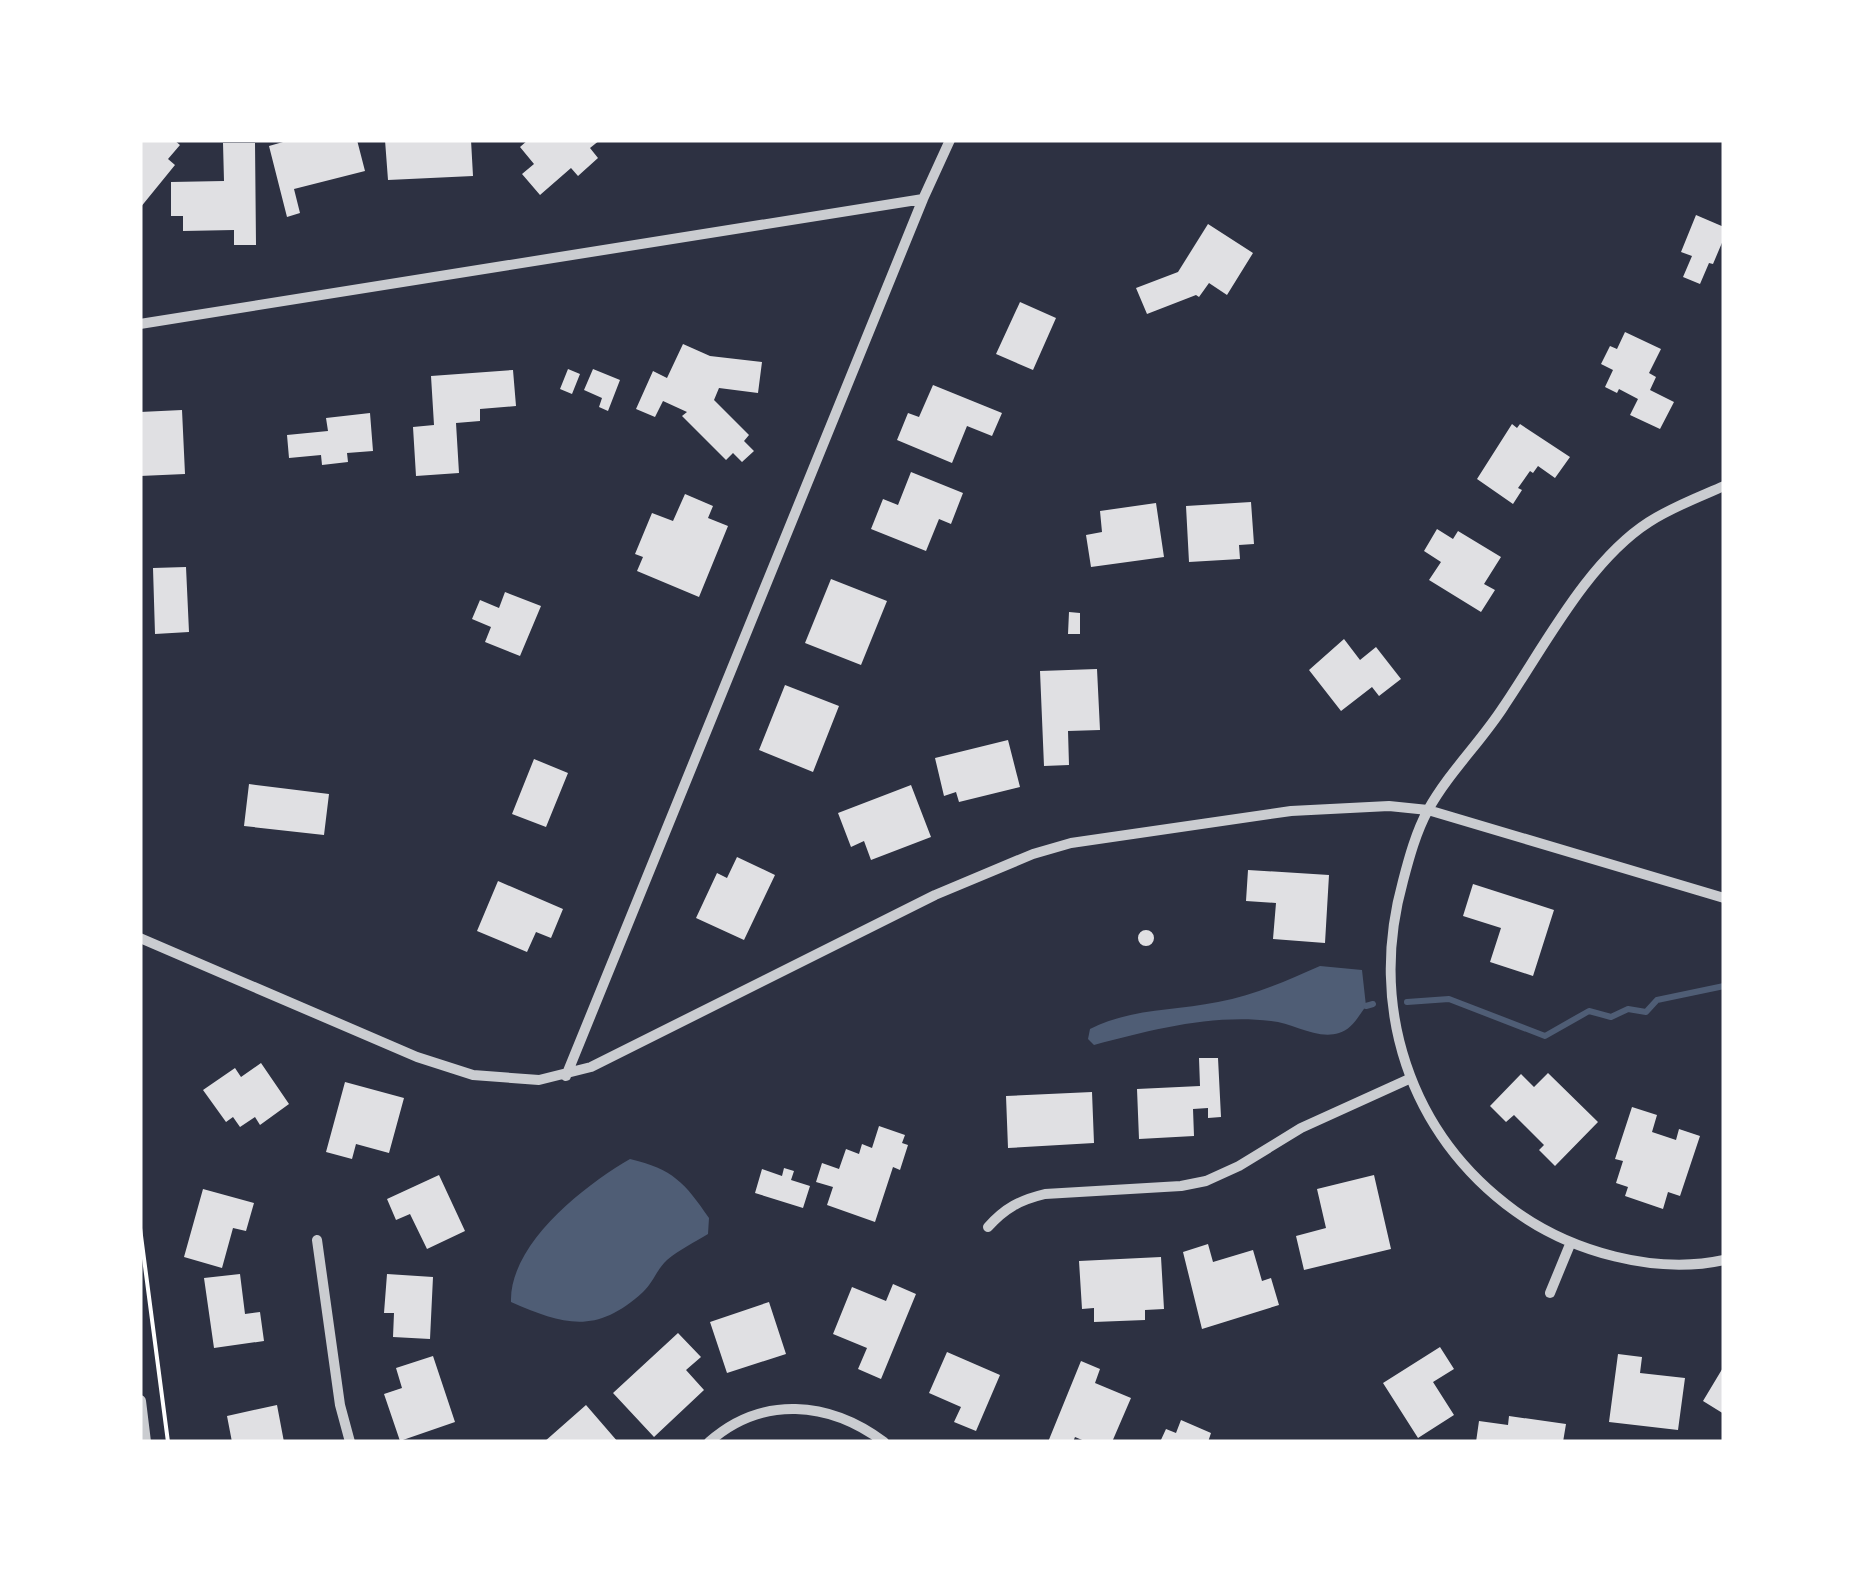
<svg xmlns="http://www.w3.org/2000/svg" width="1864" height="1582" font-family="Barlow,sans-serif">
  <rect width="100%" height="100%" fill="#2d3142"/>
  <path fill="#4f5d75" d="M1320 966 1362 970 1366 1006C1358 1017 1352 1029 1339 1033 1317 1040 1293 1023 1271 1021 1211 1014 1151 1030 1094 1045L1088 1039 1090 1029C1132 1008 1173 1011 1218 1002 1255 995 1286 981 1320 966Z
    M630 1159C673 1169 685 1183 709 1218L708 1234C695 1242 679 1250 667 1260 657 1269 653 1283 643 1292 596 1335 564 1325 511 1302 509 1244 585 1185 630 1159Z"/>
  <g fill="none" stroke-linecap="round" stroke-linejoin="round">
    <path stroke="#4f5d75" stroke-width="6" d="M1407 1002 1449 999 1545 1036 1589 1011 1611 1017 1628 1009 1646 1012 1657 1000 1724 986
      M1366 1006 1373 1004"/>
  </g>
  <path fill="#e0e0e3" d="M140 140H174L180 145 168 159 175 165 140 208Z
    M290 140H357L365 171 294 189 300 213 287 217 269 146Z
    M385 140H471L473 176 388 180Z
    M528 140H600L590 148 598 158 578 176 571 168 540 195 522 174 534 164 520 147Z
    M223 143H255L256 245H234V230L183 231V216H171V182L224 181Z
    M1696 215 1724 227V238L1713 264 1709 263 1700 284 1683 277 1692 256 1681 252Z
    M1208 224 1253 253 1227 295 1209 283 1199 297 1196 295 1147 314 1136 288 1178 272Z
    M1020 302 1056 318 1033 370 996 354Z
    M1625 332 1661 349 1649 373 1656 377 1650 390 1674 402 1660 429 1630 415 1638 399 1619 389 1617 393 1605 387 1613 370 1601 364 1610 346 1617 349Z
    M683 344 710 356 762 362 758 393 719 388 714 400 749 435 744 441 754 451 742 462 733 453 726 460 682 416 687 412 663 401 655 417 636 409 653 371 667 378Z
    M568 369 580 374 572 394 560 389Z
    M593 369 620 380 608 411 599 407 602 398 584 390Z
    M513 370 516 406 480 409V421L456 423 459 473 416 476 413 427 434 425 431 376Z
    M933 385 1002 413 992 436 967 426 952 463 897 440 908 413 919 417Z
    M182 410 185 474 140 476V412Z
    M370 413 373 451 347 453 348 462 322 465 321 455 289 458 287 435 328 431 326 418Z
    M1512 424 1517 428 1520 424 1570 457 1555 478 1538 466 1533 473 1530 471 1518 488 1522 490 1513 504 1477 479Z
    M911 472 963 493 951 524 939 519 926 551 871 529 883 499 898 505Z
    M685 494 713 506 708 518 728 526 699 597 637 571 643 557 635 554 652 513 673 521Z
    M1251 502 1254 544 1239 545 1240 559 1189 562 1186 506Z
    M1156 503 1164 557 1091 567 1086 535 1102 532 1100 511Z
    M1437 529 1453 539 1458 531 1501 557 1484 584 1495 590 1481 612 1429 580 1441 562 1424 551Z
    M186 567 189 632 155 634 153 568Z
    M831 579 887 601 861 665 805 643Z
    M505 592 541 606 520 656 485 642 491 627 472 619 480 600 499 608Z
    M1069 612 1080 613V634H1068Z
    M1344 639 1360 660 1376 647 1401 679 1379 696 1372 687 1341 711 1309 670Z
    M1097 669 1100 730 1068 731 1069 765 1044 766 1040 671Z
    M785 685 839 706 813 772 759 750Z
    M1008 740 1020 787 959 802 956 792 944 796 935 758Z
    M534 759 568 773 546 827 512 814Z
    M249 784 329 794 324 835 244 826Z
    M911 785 931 837 871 860 864 841 851 847 838 813Z
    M737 857 775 875 744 940 696 918 717 873 727 878Z
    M1248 870 1329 875 1325 943 1273 939 1276 903 1246 901Z
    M498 881 563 909 551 938 536 932 527 952 477 931Z
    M1473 884 1554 910 1533 976 1490 962 1501 928 1463 916Z
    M1138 938a8 8 0 1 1 16 0a8 8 0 1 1-16 0Z
    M1199 1058H1218L1221 1117 1208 1118V1108L1193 1109 1194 1136 1139 1139 1137 1089 1200 1086Z
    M261 1063 289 1104 260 1125 255 1117 240 1127 233 1117 226 1122 203 1090 235 1068 241 1077Z
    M1548 1073 1598 1122 1555 1166 1539 1150 1544 1145 1514 1115 1506 1122 1490 1106 1521 1074 1534 1087Z
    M345 1082 404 1098 389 1153 356 1144 352 1159 326 1152Z
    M1092 1092 1094 1143 1008 1148 1006 1096Z
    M1632 1107 1657 1115 1652 1132 1676 1140 1679 1129 1700 1136 1680 1196 1668 1192 1663 1209 1625 1196 1628 1187 1616 1183 1623 1161 1615 1159Z
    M879 1126 905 1135 902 1143 908 1145 900 1170 893 1167 875 1222 827 1205 833 1187 816 1182 822 1163 839 1169 846 1149 859 1154 862 1144 872 1148Z
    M784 1168 794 1171 791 1180 810 1186 803 1208 755 1193 762 1169 782 1176Z
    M439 1175 465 1231 427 1249 410 1214 396 1220 387 1199Z
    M1374 1175 1391 1249 1304 1270 1296 1236 1326 1228 1317 1189Z
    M203 1189 254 1203 246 1231 233 1228 222 1268 184 1257Z
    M1208 1244 1213 1262 1253 1250 1262 1281 1271 1278 1279 1305 1202 1329 1183 1252Z
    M1161 1257 1164 1309 1145 1310V1320L1094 1322V1308L1082 1309 1079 1261Z
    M240 1274 245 1314 260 1312 264 1341 214 1348 204 1278Z
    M387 1274 433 1277 430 1339 393 1337 394 1313H384Z
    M893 1284 916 1294 881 1379 858 1369 867 1348 833 1334 852 1287 886 1301Z
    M769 1302 786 1354 727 1373 710 1322Z
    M678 1333 701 1357 686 1370 704 1390 654 1437 613 1393Z
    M1440 1347 1454 1369 1433 1382 1454 1415 1418 1438 1383 1383Z
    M947 1352 1000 1375 976 1431 954 1422 961 1407 929 1393Z
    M1618 1354 1642 1357 1640 1373 1685 1378 1678 1430 1609 1422Z
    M433 1356 455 1422 400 1441 384 1394 402 1388 396 1368Z
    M1081 1361 1100 1369 1095 1383 1131 1398 1112 1442H1087L1075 1437 1073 1442H1048Z
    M1724 1366V1414L1703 1401Z
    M277 1405 284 1442H232L227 1416Z
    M586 1405 618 1442H544Z
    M1509 1416 1566 1424 1563 1442H1476L1479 1421 1508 1425Z
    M1181 1420 1211 1433 1208 1442H1160L1166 1429 1176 1433Z"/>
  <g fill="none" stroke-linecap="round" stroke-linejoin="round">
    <path stroke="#fff" stroke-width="4" d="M140 1228 168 1442"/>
    <path stroke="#caccd0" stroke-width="10" d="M140 324 923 199
      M1724 486C1699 497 1672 507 1649 522 1588 561 1544 647 1504 706 1481 742 1449 772 1428 810 1416 832 1409 858 1403 881 1368 1007 1409 1134 1515 1211 1572 1252 1655 1275 1724 1260
      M140 938 417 1057 473 1075 539 1080 591 1067 935 895 1033 854 1071 843 1291 811 1389 806 1428 810 1724 898
      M566 1076 923 199 950 140
      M988 1227C1005 1208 1020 1200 1045 1194L1181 1186 1206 1181 1239 1166 1301 1128 1409 1079
      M317 1240 340 1405 350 1442
      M1550 1293 1571 1242
      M709 1442C762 1395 829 1401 884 1442"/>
    <path stroke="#caccd0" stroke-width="12" d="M140 1401 145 1442"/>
  </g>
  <rect width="1864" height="1582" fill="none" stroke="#ffffff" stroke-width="285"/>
</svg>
